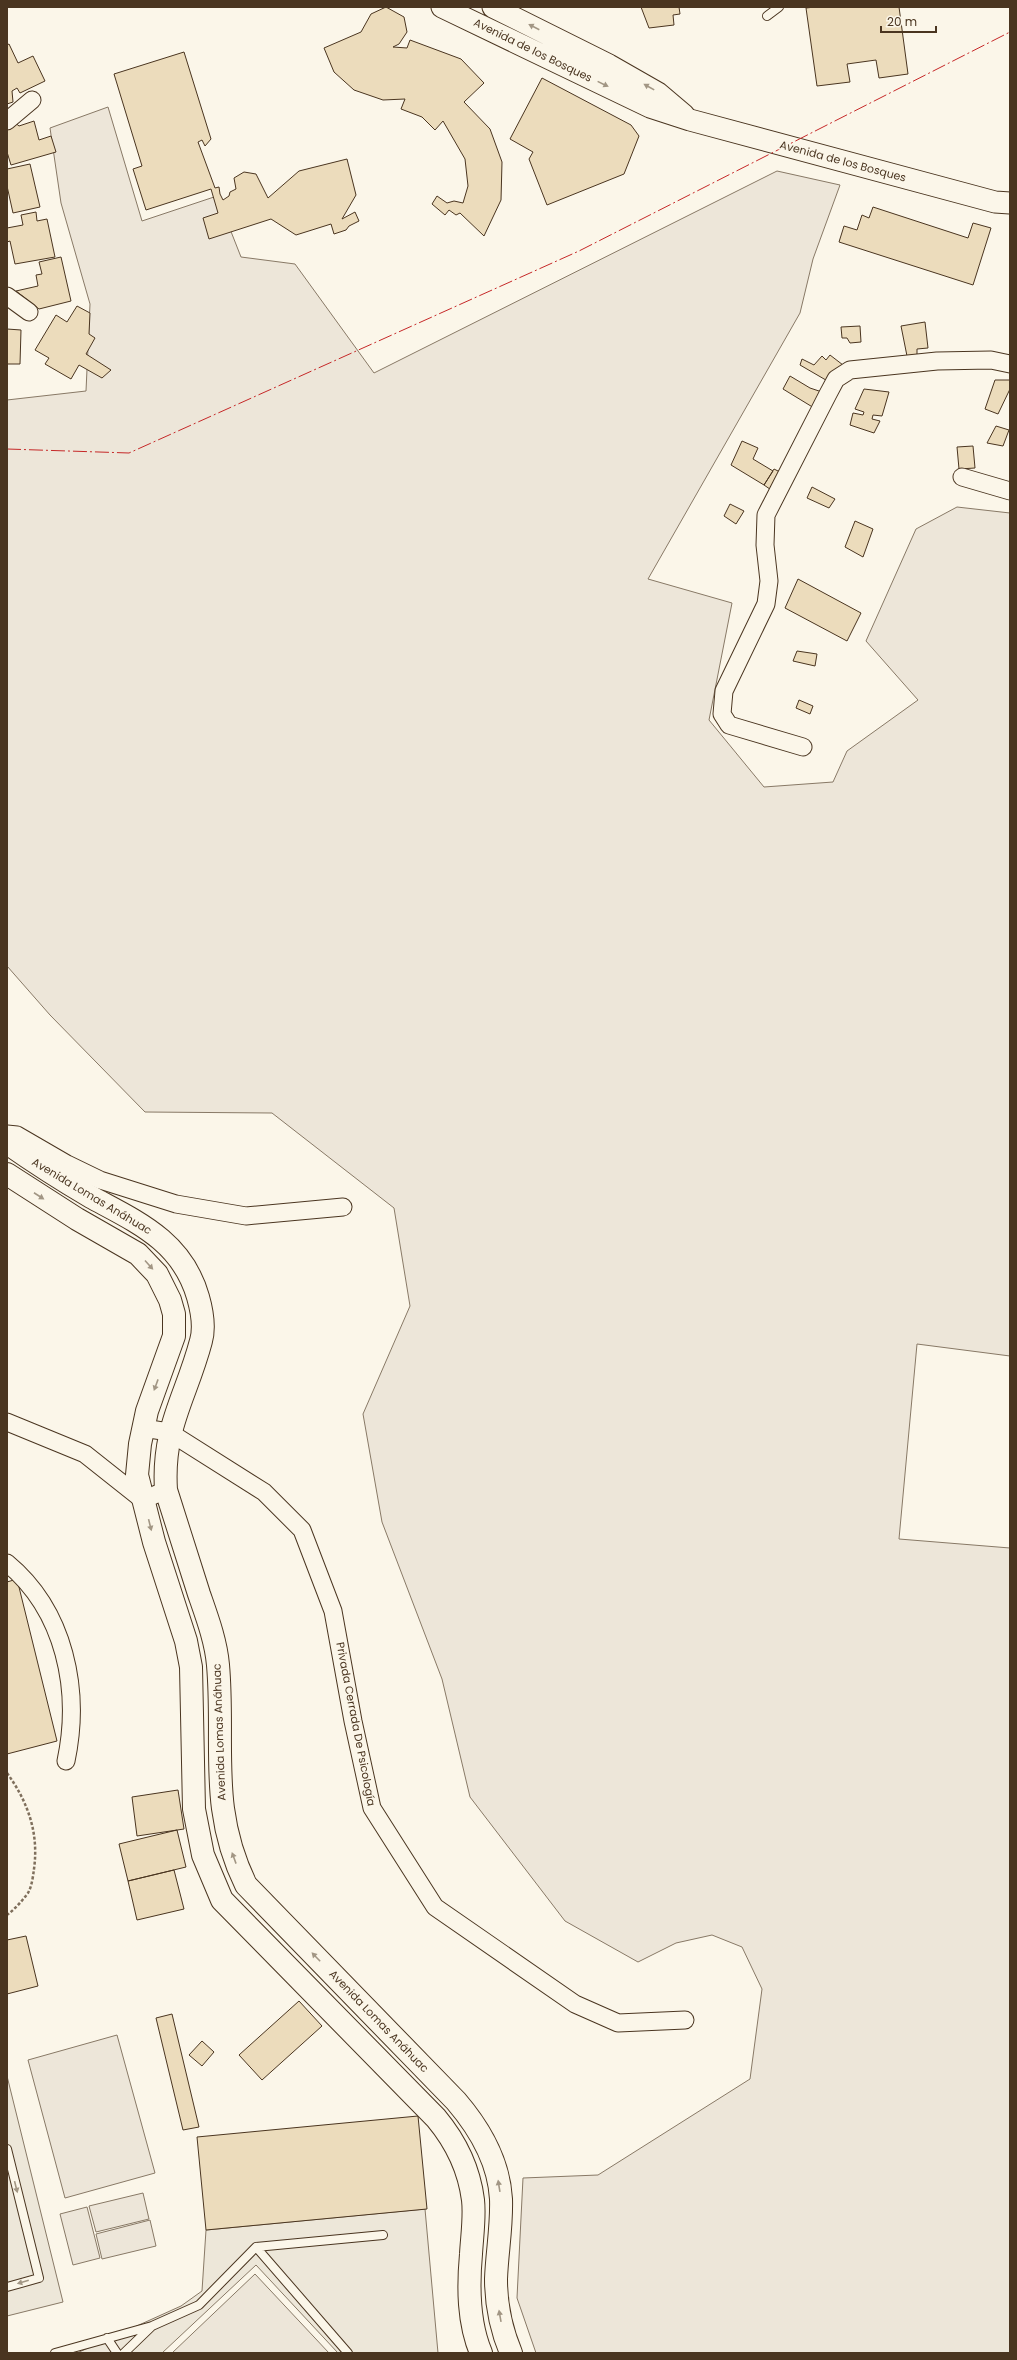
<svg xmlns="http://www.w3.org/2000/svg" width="1017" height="2360" font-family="Poppins,sans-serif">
  <rect width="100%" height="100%" fill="#fbf6e9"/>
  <path fill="#ede6d9" stroke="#887966" d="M108 107 142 221 217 196 241 257 295 264 374 373 777 171 840 185 813 259 800 313 648 579 732 603 709 720 764 787 833 782 847 751 918 700 866 641 916 529 957 507 1010 513V1356L917 1344 899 1539 1010 1548V2353H536L517 2298 523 2178 598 2175 750 2079 762 1989 742 1947 712 1935 676 1943 638 1962 565 1921 470 1797 442 1679 382 1522 363 1414 410 1306 394 1208 272 1113 145 1112 50 1015 7 966V400L86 391 90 304 61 203 50 128Z
    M117 2035 155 2173 65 2198 28 2060Z
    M143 2193 149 2219 96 2232 89 2206Z
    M87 2207 100 2258 73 2265 60 2214Z
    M150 2220 156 2246 102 2259 96 2234Z
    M255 2274 329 2353H172Z"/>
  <path fill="#ede7d9" stroke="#887966" d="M7 2076 63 2302 7 2316Z
    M425 2209 438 2353H338L256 2265 162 2353H77L181 2306 202 2291 206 2230Z"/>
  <path fill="#ecdcbc" stroke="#4a3520" d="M386 7 404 17 407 32 399 44 393 47 407 48 410 40 461 59 484 83 464 102 490 129 502 162 501 200 484 236 460 213 456 215 449 210 445 215 432 204 437 196 447 203 454 201 463 203 468 186 465 159 443 121 435 130 422 117 401 109 405 99 383 100 354 90 334 72 324 48 361 32 371 14Z
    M641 7H679L680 14 673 15 674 25 649 28Z
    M815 7H899L908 74 879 78 876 60 847 64 850 82 817 86 806 8Z
    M9 44 18 63 33 56 45 81 20 93 17 88 12 91 13 102 7 104V45Z
    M184 52 211 139 205 146 202 140 198 142 215 188 219 187 220 194 223 200 229 196 230 192 236 189 234 178 244 172 256 174 268 198 299 171 347 159 356 195 342 219 355 212 359 221 349 226 346 230 334 234 331 224 296 235 271 219 209 239 203 218 218 213 211 189 146 210 133 169 142 166 114 74Z
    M542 78 631 125 639 136 624 174 547 205 529 159 533 152 510 139Z
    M13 121 19 126 34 121 39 140 51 136 56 152 11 165 7 152V130Z
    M30 164 40 207 13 213 7 186V169Z
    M873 207 968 238 973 223 991 228 973 285 839 242 844 226 857 230 862 215 869 218Z
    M36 212 37 221 47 219 55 257 15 264 10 241 7 242V228L23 225 21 215Z
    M61 257 71 301 39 309 16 291 38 286 36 275 42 274 39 262Z
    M77 306 90 313 89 334 95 338 86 354 111 370 102 378 79 365 71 379 45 364 49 358 35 350 56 315 67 322Z
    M925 322 928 348 917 349V355L907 356 901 326Z
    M860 326 861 342 850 343 847 338H842L841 327Z
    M7 329 21 330 20 364H7Z
    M830 355 843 365 831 383 800 365 802 359 814 365 822 356 826 360Z
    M790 376 810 388 828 394 819 411 783 389Z
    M995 380H1010V389L998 414 985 409Z
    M864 389 889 392 882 416 873 415 872 419 880 421 874 433 850 425 853 413 863 415 864 412 855 409Z
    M996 426 1009 430 1003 446 987 443Z
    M742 441 758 448 753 459 773 471 764 485 731 465Z
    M973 446 975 468 959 469 957 447Z
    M774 469 786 475 777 494 764 485Z
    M812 487 835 499 829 508 807 498Z
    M730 504 744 511 736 524 724 516Z
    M855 521 873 529 863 557 845 547Z
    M798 579 861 613 847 641 785 608Z
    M797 651 817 654 815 666 793 661Z
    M799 700 813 706 810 714 796 708Z
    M17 1579 57 1741 7 1754V1582Z
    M178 1790 184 1829 137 1836 132 1797Z
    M177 1830 186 1867 128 1881 119 1844Z
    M174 1870 184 1909 137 1920 128 1881Z
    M26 1936 38 1986 7 1994V1940Z
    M299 2001 322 2026 262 2080 239 2055Z
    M172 2014 199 2127 183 2130 156 2018Z
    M202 2041 214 2052 202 2066 189 2055Z
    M418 2116 427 2209 206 2230 197 2137Z"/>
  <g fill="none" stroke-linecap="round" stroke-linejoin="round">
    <defs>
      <path id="service" d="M767 16 779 7
        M7 2149 39 2278 7 2287
        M256 2247 348 2353
        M107 2338 117 2353
        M55 2353 152 2326 199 2305 256 2247 383 2235
        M124 2353 151 2327"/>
      <path id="minor" d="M7 121 32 100
        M7 296 29 312
        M962 477 1010 491
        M803 747 729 725 722 714 724 691 766 604 769 581 765 545 766 515 828 394 836 379 850 370 937 361 991 360 1010 364
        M7 1134 17 1135 67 1164 100 1180 176 1204 246 1216 343 1207
        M7 1422 85 1454 143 1500 166 1490
        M143 1428 169 1432 264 1492 302 1530 333 1611 353 1721 372 1808 435 1907 575 2004 618 2023 685 2020
        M7 1563C65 1611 81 1690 66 1761"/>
      <path id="tertiary" d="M442 7 650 107 690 120 995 202 1010 203
        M493 7 609 65 658 93 684 115"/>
      <path id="secondary" d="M7 1143C34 1162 62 1180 91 1197 137 1222 182 1241 198 1297 202 1311 205 1327 201 1341 186 1398 162 1427 166 1490 177 1525 188 1560 199 1594 207 1617 216 1641 218 1665 225 1745 208 1808 246 1885L456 2101C480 2129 499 2162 501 2199 502 2226 497 2252 496 2279 496 2304 501 2329 511 2353
        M7 1174 77 1219 138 1254 157 1274 170 1300 174 1314V1336L147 1411 140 1444 137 1475 154 1542 186 1641 191 1667 194 1809 203 1855 222 1900 436 2118C456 2142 469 2168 473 2200 475 2217 472 2236 471 2254 468 2287 468 2322 481 2353"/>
    </defs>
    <use href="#service" stroke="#4a3520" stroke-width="10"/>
    <use href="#minor" stroke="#4a3520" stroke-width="19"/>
    <use href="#tertiary" stroke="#4a3520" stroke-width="23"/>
    <use href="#secondary" stroke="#4a3520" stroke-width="24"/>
    <path stroke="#7f6f5c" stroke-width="2.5" stroke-dasharray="3 2" stroke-linecap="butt" d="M7 1773C28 1802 39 1833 34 1869 33 1876 32 1886 28 1893 22 1901 15 1909 7 1915"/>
    <use href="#service" stroke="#fbf6e9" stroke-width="8"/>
    <use href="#minor" stroke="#fbf6e9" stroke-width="17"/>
    <use href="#tertiary" stroke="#fbf6e9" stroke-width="21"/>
    <use href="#secondary" stroke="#fbf6e9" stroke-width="22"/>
    <path stroke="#c62828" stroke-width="1" stroke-dasharray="14 3 2 3" stroke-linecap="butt" d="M7 449 129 453 579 251 1010 32"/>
  </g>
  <defs><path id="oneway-solid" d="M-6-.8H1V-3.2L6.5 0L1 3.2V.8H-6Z"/></defs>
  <g fill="#a29684">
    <use href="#oneway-solid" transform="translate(534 27) rotate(-153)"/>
    <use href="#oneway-solid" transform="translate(603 84) rotate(26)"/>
    <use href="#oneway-solid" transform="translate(649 87) rotate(-151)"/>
    <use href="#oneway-solid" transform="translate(39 1196) rotate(33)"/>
    <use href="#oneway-solid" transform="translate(149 1265) rotate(48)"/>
    <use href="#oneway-solid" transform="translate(156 1385) rotate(110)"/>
    <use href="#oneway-solid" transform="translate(150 1525) rotate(76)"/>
    <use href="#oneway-solid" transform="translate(234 1858) rotate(-110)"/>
    <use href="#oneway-solid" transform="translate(316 1957) rotate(-134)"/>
    <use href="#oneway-solid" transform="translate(499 2186) rotate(-99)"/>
    <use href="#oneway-solid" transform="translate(16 2187) rotate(76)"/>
    <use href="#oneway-solid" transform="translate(23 2282) rotate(164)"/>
    <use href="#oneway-solid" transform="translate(500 2316) rotate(-100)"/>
  </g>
  <g text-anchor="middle" stroke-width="3" stroke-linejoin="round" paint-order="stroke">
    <g font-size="11" fill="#4a3520" stroke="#fbf6e9">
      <text transform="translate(533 50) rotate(26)" y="4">Avenida de los Bosques</text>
      <text transform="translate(843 161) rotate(15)" y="4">Avenida de los Bosques</text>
      <text transform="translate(92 1196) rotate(31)" y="4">Avenida Lomas Anáhuac</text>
      <text transform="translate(356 1724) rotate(79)" y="4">Privada Cerrada De Psicología</text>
      <text transform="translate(219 1732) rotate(-92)" y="4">Avenida Lomas Anáhuac</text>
      <text transform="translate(379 2021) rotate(46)" y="4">Avenida Lomas Anáhuac</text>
    </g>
  </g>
  <rect width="1017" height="2360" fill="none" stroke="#4a3520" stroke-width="16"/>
  <path d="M881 26v6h55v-6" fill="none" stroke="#4a3520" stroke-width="2"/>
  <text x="887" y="26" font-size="12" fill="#4a3520" stroke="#fbf6e9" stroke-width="3" paint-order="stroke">20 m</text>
</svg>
